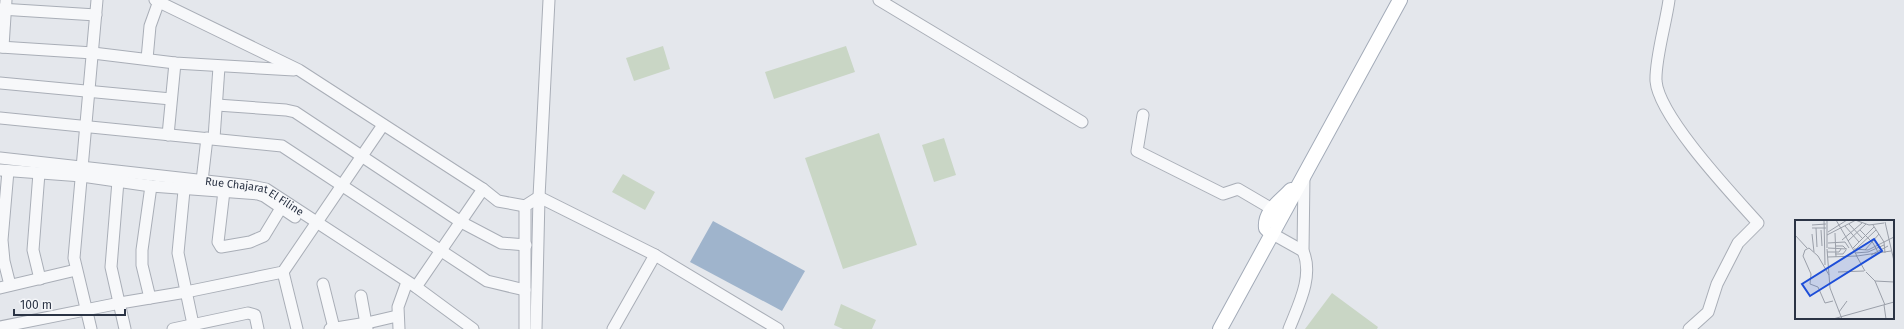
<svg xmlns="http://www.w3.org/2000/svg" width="1904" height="329" font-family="'Fira Sans',sans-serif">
  <rect width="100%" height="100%" fill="#e4e7ec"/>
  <path fill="#c9d6c5" d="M663 46 670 69 634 81 626 58Z
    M846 46 855 72 774 99 765 72Z
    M879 133 917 245 843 269 805 158Z
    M944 138 956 175 934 182 922 145Z
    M623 174 655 192 645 210 612 192Z
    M1332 293 1378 327 1377 329H1305Z
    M841 304 876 320 872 329H843L834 325Z"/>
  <path fill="#9fb4cc" d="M713 221 805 271 782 311 690 262Z"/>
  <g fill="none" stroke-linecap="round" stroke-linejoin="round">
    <defs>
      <g id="minor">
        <path d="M155 0 299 70 483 189 498 201 525 206"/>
        <path d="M879 0 1082 122"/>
        <path d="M1669 0C1666 23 1655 59 1656 81 1659 117 1733 195 1758 223L1738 243 1717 284 1708 312 1689 329"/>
        <path d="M0 9 96 15"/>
        <path d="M0 47 93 53 175 63 294 70"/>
        <path d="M3 47 6 0"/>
        <path d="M147 59 150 26 159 1"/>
        <path d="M0 83 171 99"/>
        <path d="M217 105 286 110 295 112 461 222 501 243 526 245"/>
        <path d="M1143 115 1137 151 1223 194 1238 189 1272 209"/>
        <path d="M0 118 282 146 487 281 525 290"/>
        <path d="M168 135 175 63"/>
        <path d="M214 138 219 67"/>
        <path id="s1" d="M0 158 251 186 266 189 416 287 473 329"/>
        <path d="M0 170 82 176 151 186 258 194 264 196 295 217"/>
        <path d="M8 171 2 240 4 261 10 285"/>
        <path d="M39 173 33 250 40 279"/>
        <path d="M185 180 178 253 194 329"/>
        <path d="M118 181 111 267 125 329"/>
        <path d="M202 181 207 138"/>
        <path d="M224 191 218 242 221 247 250 242 264 236 281 208"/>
        <path d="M1271 233 1303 251"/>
        <path d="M283 272 297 329"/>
        <path d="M323 284 334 328"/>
        <path d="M416 287 483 189"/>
        <path d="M0 288 76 270"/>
        <path d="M361 296 367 329"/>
        <path d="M150 298 142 265V250L151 186"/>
        <path d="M0 327 120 303 186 292 283 272 383 125"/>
        <path d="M91 329 74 258 97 0"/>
        <path d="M173 329 248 313 255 315 258 329"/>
        <path d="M330 329 367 323 397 316"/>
        <path d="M399 329 398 307 407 282"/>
        <path d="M525 329V206L539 197 655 255 778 329"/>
        <path d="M536 329 539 197 549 0"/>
        <path d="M613 329 655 255"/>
        <path d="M1289 329C1298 306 1314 276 1303 251L1304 175"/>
      </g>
      <path id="major" d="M1271 233 1266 228C1264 211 1281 201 1291 190
        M1220 329 1400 0"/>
    </defs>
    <use href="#minor" stroke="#a9aeb7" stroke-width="13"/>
    <use href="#major" stroke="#a3abb8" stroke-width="16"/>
    <use href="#minor" stroke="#f7f8fa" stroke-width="11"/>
    <use href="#major" stroke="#fff" stroke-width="14"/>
  </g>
  <g text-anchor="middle" stroke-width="3.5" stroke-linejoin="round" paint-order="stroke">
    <g font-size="11" fill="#2b3445" stroke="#f4f6f9">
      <text dy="4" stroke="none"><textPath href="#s1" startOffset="259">Rue Chajarat El Filine</textPath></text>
    </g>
  </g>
  <g transform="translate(1795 220)">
    <rect width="99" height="99" fill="#e4e7ec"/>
    <path fill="none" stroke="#9a9fa9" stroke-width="1" d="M29 0 30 45M60 0 74 5 89 3M69 0H87M90 2 99 41M54 4 68 19M17 5 31 4M78 5 89 22 90 33M50 6 64 22M17 8H31M21 8 22 27M26 10 27 26M65 10 78 23 84 34M33 12 52 0M40 13 41 37M17 14 19 32M0 15 12 28M32 15 61 0M47 20 67 3M53 21 71 4M33 23 50 22 54 28M40 26H48L51 29M32 28V0M33 28 52 29M58 28 79 7M32 29 35 68 47 99M59 29 73 30 99 17M61 29 81 10M70 30 84 14M32 32H44L46 29M60 33 73 32 89 25M40 34H48L51 30M61 35 70 51M76 35 93 26M62 36 96 31M33 37 62 36 41 0M43 52 69 51M71 52 80 61M34 55 23 36 14 28 10 30 8 36 16 54 15 64 23 67 30 83 38 81M89 85 91 99M90 85 80 61 99 62M44 92 52 81M38 99 99 82"/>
    <path fill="#1d4ed8" fill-opacity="0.15" stroke="#1d4ed8" stroke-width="2" d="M79 19 87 31 15 76 7 64Z"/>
    <rect width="99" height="99" fill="none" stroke="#2b3445" stroke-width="2"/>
  </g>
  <path d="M14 309v6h111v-6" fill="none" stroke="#2b3445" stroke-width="2"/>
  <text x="20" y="309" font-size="12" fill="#2b3445" stroke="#f4f6f9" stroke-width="3" paint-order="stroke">100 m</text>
</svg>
